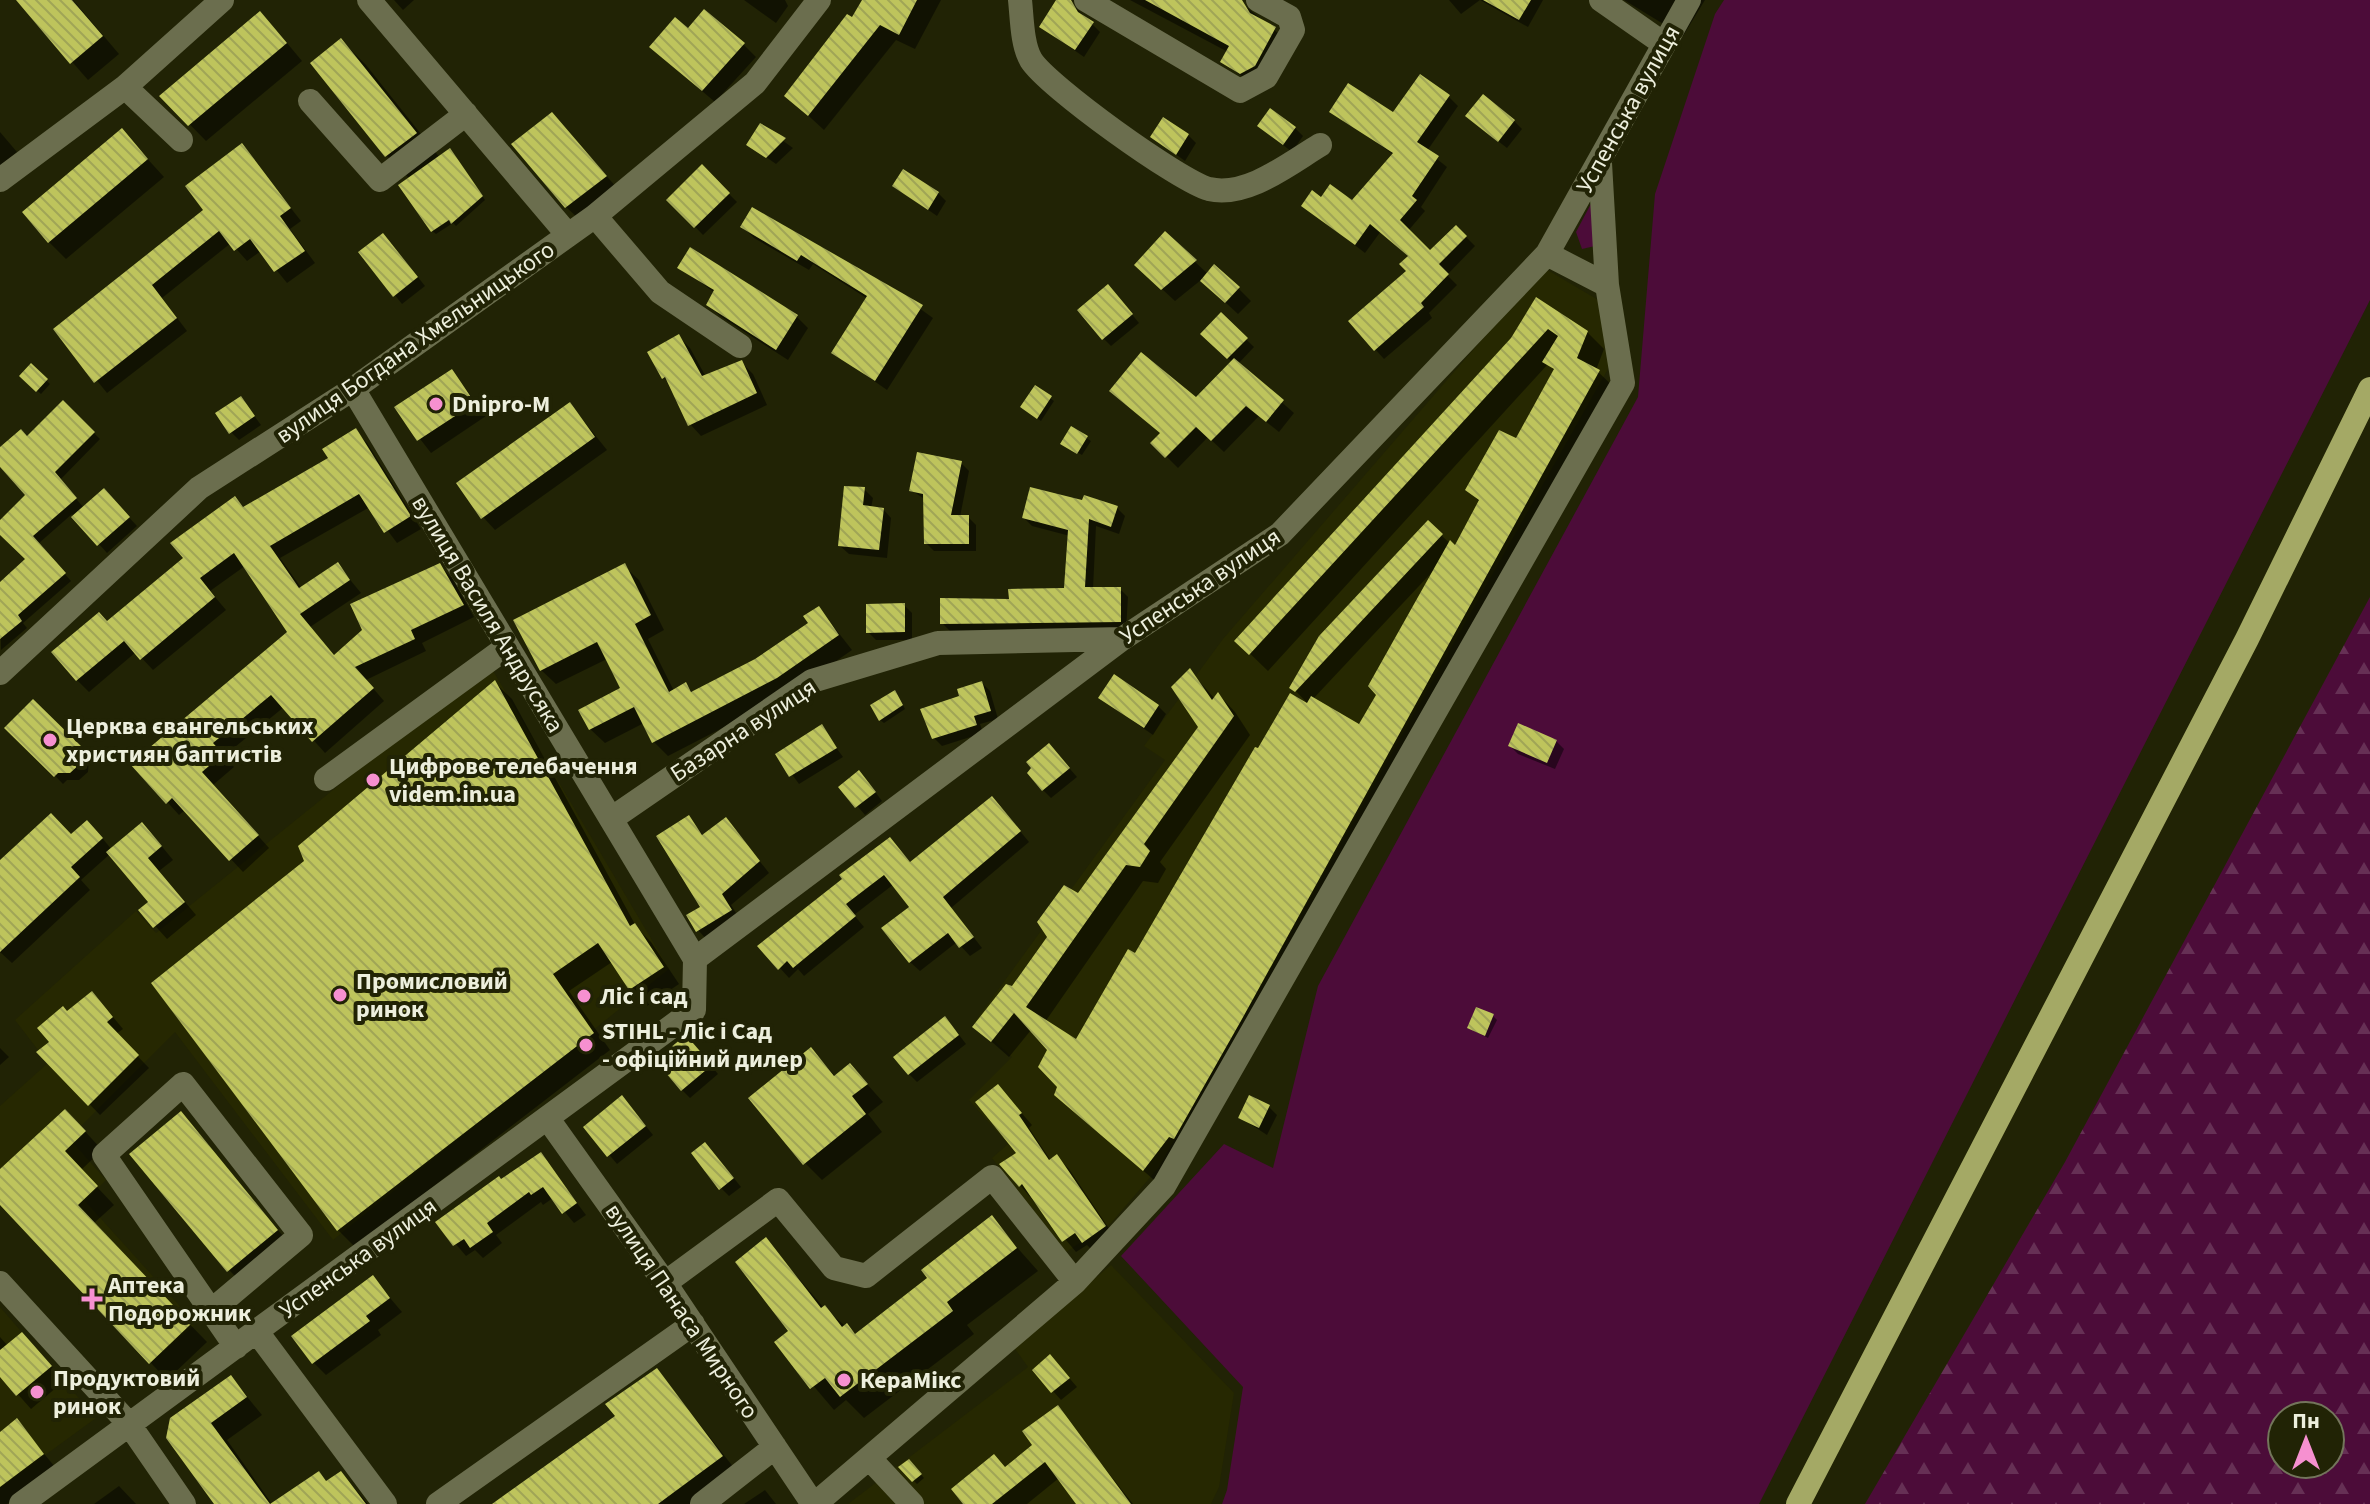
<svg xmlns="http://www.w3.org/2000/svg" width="2370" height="1504" font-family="'Source Sans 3',sans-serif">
  <defs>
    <pattern id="forest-firs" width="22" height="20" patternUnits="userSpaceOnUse" patternTransform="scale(2)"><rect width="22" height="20" fill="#4c0c39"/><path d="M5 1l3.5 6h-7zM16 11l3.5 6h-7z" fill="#663055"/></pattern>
    <pattern id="building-back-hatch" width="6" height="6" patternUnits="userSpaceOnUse" patternTransform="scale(2)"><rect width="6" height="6" fill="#bec45c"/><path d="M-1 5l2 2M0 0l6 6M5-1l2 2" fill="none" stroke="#a0a556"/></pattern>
  </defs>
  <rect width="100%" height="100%" fill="#212305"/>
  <path fill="#262801" d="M1544 268 1600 301 1611 345 1608 369 1159 1167 1111 1223 1066 1252 992 1158 1008 1144 969 1100 1012 1057 974 1023 1165 760 1144 746 1223 639Z
    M489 664 669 969 333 1240 175 1032 69 1138 106 1180 85 1201 196 1324 151 1362 0 1204V1106L48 1063 15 1020 136 911 156 933Z
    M1111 1265 1234 1393 1219 1487 1211 1504H848L1028 1367 1013 1346Z
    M0 1307 96 1418 0 1488Z"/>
  <path fill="#4c0c39" d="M1724 0H2370V300L1759 1504H1222L1227 1490 1243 1387 1121 1256 1224 1144 1273 1168 1318 986 1638 397 1655 194 1715 14Z
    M1593 200 1595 246 1582 249 1576 232Z"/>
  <path fill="url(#forest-firs)" fill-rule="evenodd" d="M2370 597V1504H1865L2065 1162ZM2282 1416H2330V1464H2282Z"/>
  <path fill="#0007" fill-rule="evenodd" d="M18 0H73L119 54 88 80Z
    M394 0H414L403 10Z
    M744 0H785L788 6 776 23Z
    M864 0H941L915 49 896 40 824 130 787 96 853 20Z
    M1059 0 1070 2 1100 32 1084 57 1041 27Z
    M1130 0H1238L1291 44 1257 88 1222 61 1228 52Z
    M1449 0H1480L1461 14Z
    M1480 0H1543L1528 27Z
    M1624 0H1705L1683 36Z
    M277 31 302 61 206 141 162 96Z
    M689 31 743 44 756 57 715 102 665 60Z
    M341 40 366 65 440 158 453 154 485 200 456 226 453 223 436 234 432 231 410 179 387 156 313 63Z
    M1449 97 1458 106 1427 151 1447 167 1421 207 1425 211 1408 231 1430 253 1456 227 1475 246 1447 275 1457 285 1429 313 1432 318 1384 359 1375 349 1409 272 1410 256 1381 231 1365 253 1304 206 1322 200 1353 203 1394 155 1332 111 1394 115Z
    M1514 121 1522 129 1507 148 1476 124Z
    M761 125 793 148 776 164 749 145Z
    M1259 126 1295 128 1303 136 1292 152Z
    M564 128 618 189 579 219 566 207Z
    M122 131 164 177 66 259 49 242Z
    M0 132 17 152 0 166Z
    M1188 135 1196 143 1185 161 1152 137Z
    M242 146 301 221 290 229 315 263 287 283 261 251 247 261 231 243 162 298 187 331 107 393 55 329 206 210Z
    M702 167 737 202 703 235 669 200Z
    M894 186 938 193 946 201 937 216Z
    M743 227 878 283 880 280 933 318 887 390 834 353 868 299 813 264 809 270 754 238Z
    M1165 234 1208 274 1238 288 1251 301 1238 314 1201 280 1175 301 1149 277Z
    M391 243 425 286 402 304 361 253Z
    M680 267 796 316 808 328 788 360 720 316 708 304 715 293Z
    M1116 295 1139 323 1111 346 1103 338Z
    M1536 300 1587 332 1604 349 1596 370 1616 389 1161 1186 1056 1095 1059 1086 1049 1050 1031 1030 1009 1057 975 1027 1013 989 1201 727 1190 671 1215 699 1219 695 1235 712 1250 735 1160 862 1166 869 1158 883 1143 881 1045 1022 1076 1041 1136 956 1259 751 1309 705 1292 687 1428 523 1456 549 1480 502 1467 489 1517 441 1555 371 1548 364 1268 671 1237 641 1512 339ZM1434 570 1378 695 1359 727 1312 700Z
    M1221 315 1254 347 1238 364 1294 413 1279 432 1259 416 1224 452 1208 437 1178 468 1153 443 1162 434 1112 391 1196 399 1232 362 1203 334Z
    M679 337 690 348 706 377 742 363 753 374 767 405 701 436 690 424 671 385 664 378Z
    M31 366 50 384 41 394 21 376Z
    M452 371 486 416 431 453 396 408Z
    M1035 387 1054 401 1041 421 1026 410Z
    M241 398 261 425 239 440 231 432Z
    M63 403 100 439 60 480 84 508 112 499 137 526 107 553 72 514 38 544 71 581 23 623 27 628 1 650 0 584 28 559 0 532V523L28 495 0 464V450L28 439Z
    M570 404 607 450 495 530 483 517Z
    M1072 428 1091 441 1082 455 1063 444Z
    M355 431 367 443 421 529 397 543 370 507 280 558 302 589 338 565 361 593 310 627 335 657 440 566 452 578 474 617 422 643 426 651 366 680 384 701 325 753 284 707 224 756 234 767 213 785 269 848 243 872 185 810 179 815 133 764 289 632 245 566 210 591 226 610 153 670 136 652 89 692 77 680 108 623 245 509 330 459Z
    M961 463 969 471 960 517H968L976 525V551H934L926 543V500L911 490Z
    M864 489 873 498 871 508 883 509 891 518 887 558 849 554 840 546Z
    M1117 508 1125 516 1119 534 1096 526 1093 589H1120L1128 597 1126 630 950 631 942 623 1011 601 1066 590 1070 536 1032 526 1024 518Z
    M624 566 639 580 664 630 648 639 674 691 685 685 694 693 756 661 811 623 819 608 852 650 792 692 668 756 653 741 644 723 605 743 590 729 623 689 607 659 556 684 541 670Z
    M904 605 912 613V640H876L868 632Z
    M495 683 512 699 637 928 651 942 679 984 647 1006 612 962 569 991 610 1050 355 1247 338 1230 153 983 307 861Z
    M982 683 990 691 998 719 980 724 983 733 942 746 934 738 962 698Z
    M898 696 905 709 884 723 880 720Z
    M1100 698 1158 706 1166 714 1153 735Z
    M50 718 89 757 88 772 79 780H67L63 784 22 742Z
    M821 727 843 757 799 784 778 755Z
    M1556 741 1564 749 1555 769 1518 754 1510 746Z
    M1057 754 1077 777 1051 798 1043 790Z
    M867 781 882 801 865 815 841 787Z
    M1001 808 1029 842 951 908 982 948 970 956 957 942 920 971 910 962 912 907 894 884 854 915 864 927 804 976 798 969 789 978 780 968 845 880 911 864Z
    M689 818 704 836 736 831 769 873 731 905 741 921 708 941 698 930 702 907Z
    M99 834 112 850 155 838 173 860 159 871 196 915 167 939 141 910 150 902 110 854 81 880 90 890 12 963 0 952V864L71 836Z
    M103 1005 123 1029 116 1034 149 1068 100 1115 39 1052 52 1042 68 1014Z
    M1493 1016 1497 1020 1488 1038 1469 1028Z
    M953 1027 966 1044 917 1082 909 1074Z
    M694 1045 718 1074 690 1098 682 1090Z
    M0 1048 9 1057 0 1065Z
    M811 1049 836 1077 850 1065 883 1102 868 1114 882 1132 822 1180 805 1163Z
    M998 1086 1032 1125 1029 1128 1051 1161 1057 1157 1069 1169 1116 1239 1095 1253 1087 1245 1076 1252 1020 1185 1019 1153Z
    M630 1106 653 1135 617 1164 586 1127Z
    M1269 1107 1277 1115 1267 1135 1241 1118Z
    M181 1114 293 1248 246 1287 229 1270Z
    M82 1128 102 1150 81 1170 114 1205 93 1224 207 1342 167 1380 0 1202V1172Z
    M713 1152 741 1187 729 1196 721 1188Z
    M540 1154 586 1215 574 1223 553 1198 543 1205 541 1202 496 1235 502 1243 483 1258 475 1250 466 1256 438 1223Z
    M991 1218 1038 1271 967 1325 974 1334 864 1418 846 1400 834 1410 777 1343 791 1331 766 1240 824 1308 856 1335 930 1279Z
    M373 1278 402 1312 378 1330 381 1335 326 1375 313 1362Z
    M0 1337 8 1346 36 1348 64 1381 31 1409 0 1374Z
    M1058 1365 1077 1387 1061 1400 1034 1370Z
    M657 1370 738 1473 697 1504H495L617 1416Z
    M231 1377 262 1415 227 1440 272 1504H217L169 1438Z
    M1057 1408 1133 1504H1078L1059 1478 1027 1504H966L1035 1446Z
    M17 1421 55 1467 7 1504H0V1434Z
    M909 1461 924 1478 917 1484 901 1468Z
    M341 1473 368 1504H274L327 1483Z
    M119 1486 136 1504H94Z
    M765 1490 776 1504H744Z"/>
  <path fill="url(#building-back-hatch)" d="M16 0H72L103 36 70 64Z
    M862 0H917L899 35 880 25 808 116 784 96 847 14 852 17Z
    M1056 0H1071L1078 12 1094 22 1075 50 1039 27Z
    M1145 0H1242L1250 13 1276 27 1255 66 1240 74 1220 62 1229 46Z
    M1483 0H1531L1519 20Z
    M704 9 745 43 702 91 649 47 675 17 688 28Z
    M260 11 287 43 188 126 159 96Z
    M341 38 417 133 385 157 310 63Z
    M1420 74 1450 95 1417 142 1439 156 1412 196 1417 200 1400 220 1430 250 1456 225 1467 236 1439 264 1449 274 1421 303 1424 307 1374 351 1348 321 1406 271 1399 264 1408 256 1370 224 1355 245 1301 206 1312 190 1321 197 1330 184 1352 200 1393 153 1329 112 1348 83 1393 112Z
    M1483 94 1515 120 1498 142 1465 116Z
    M1270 108 1296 127 1283 145 1257 126Z
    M552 112 607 176 565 208 511 144Z
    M1163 117 1189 134 1176 155 1150 137Z
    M760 123 786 138 766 158 746 145Z
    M122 128 148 159 48 243 22 212Z
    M242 143 291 208 280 216 305 251 274 272 250 239 234 251 219 231 152 285 177 318 94 383 53 329 203 210 185 186Z
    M450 148 483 196 451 224 449 220 431 232 398 185Z
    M702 164 730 193 694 228 666 200Z
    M903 169 939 192 928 210 892 186Z
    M752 207 923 305 875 381 831 353 867 296 801 255 797 261 740 227Z
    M1165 231 1197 260 1161 290 1134 265Z
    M383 233 418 277 393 297 358 252Z
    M690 247 798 315 776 350 706 305 714 290 677 268Z
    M1214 264 1240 287 1225 303 1200 281Z
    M1108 284 1133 314 1102 340 1077 310Z
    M1536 297 1588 331 1577 358 1600 370 1242 1019 1174 1139 1169 1137 1143 1171 1054 1095 1057 1087 1038 1067 1047 1050 1014 1013 991 1042 972 1027 1006 984 1012 986 1047 937 1037 922 1064 885 1078 893 1198 727 1171 687 1190 668 1212 700 1218 692 1234 716 1144 844 1150 851 1140 867 1126 865 1026 1007 1076 1039 1128 949 1135 953 1255 747 1258 748 1290 693 1307 703 1311 696 1359 724 1376 695 1368 686 1450 540 1455 545 1479 500 1465 490 1499 430 1516 438 1554 369 1542 362 1558 336 1548 329 1249 655 1234 641 1511 338Z
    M1221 312 1248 338 1227 359 1200 334Z
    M679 334 702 376 742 360 757 393 688 426 665 377 662 379 647 352Z
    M1141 352 1196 397 1234 358 1284 400 1266 422 1246 406 1211 441 1196 427 1165 458 1150 443 1160 433 1109 391Z
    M31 363 48 379 36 392 19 376Z
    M452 369 475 403 417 441 394 407Z
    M1035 385 1052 396 1037 419 1020 407Z
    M241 396 255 416 229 434 215 413Z
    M63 400 95 432 55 472 77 498 33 536 66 573 18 615 22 621 0 639V582L25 559 0 535V520L25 495 0 467V447L21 429 27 436Z
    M570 402 595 437 481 519 456 483Z
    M1071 426 1088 436 1077 454 1060 444Z
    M356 428 411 516 384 533 359 494 270 546 299 588 338 562 350 580 300 614 334 655 362 630 350 604 440 563 464 605 411 630 415 639 355 667 374 688 312 742 271 695 213 743 223 754 202 772 259 835 229 861 172 798 166 804 130 764 287 632 234 553 200 578 215 597 140 660 124 641 76 681 51 652 99 612 107 621 183 558 170 543 235 496 243 507 328 458 322 449Z
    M917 452 962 461 951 515H969V544H924L923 494 909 491Z
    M844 486 865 487 863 505 884 508 879 550 838 546Z
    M1030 487 1082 500 1084 495 1118 506 1111 527 1089 519 1085 587H1121V622L940 624V598L1009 599 1008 589 1064 588 1068 530 1022 518Z
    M104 488 130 517 97 546 71 517Z
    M1428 520 1443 534 1295 692 1289 688 1319 636Z
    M625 563 651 615 635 624 669 692 686 682 691 692 755 659 808 623 803 616 819 606 839 635 777 678 652 743 634 707 589 730 578 710 620 688 597 642 540 671 513 620Z
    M905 603V632L866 633V604Z
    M1114 674 1159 705 1144 728 1098 698Z
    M495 680 630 926 635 923 664 967 629 990 598 943 553 974 594 1033 337 1231 151 983 304 861 298 846Z
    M982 681 991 711 974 716 977 725 932 739 920 709 959 696 957 689Z
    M895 690 903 705 879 721 870 705Z
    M33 699 83 748 79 751 81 763 70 773H58L54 777 4 728Z
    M1518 723 1557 740 1547 763 1508 746Z
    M822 724 837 748 789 777 775 754Z
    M1049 743 1070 768 1042 791 1027 773 1031 768 1026 762Z
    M859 770 876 792 855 808 838 787Z
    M992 796 1021 831 943 897 974 937 959 948 948 933 909 963 881 928 909 907 884 875 846 904 856 916 793 968 787 961 778 970 757 946 842 879 839 875 890 837 910 862Z
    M51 813 71 834 87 820 103 838 71 867 80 877 0 952V860Z
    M689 815 702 835 726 817 760 861 722 894 732 910 696 932 686 915 700 907 656 836Z
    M142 822 162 846 148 858 185 902 153 928 138 910 148 902 106 852Z
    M92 991 113 1017 107 1022 139 1055 88 1106 36 1052 49 1042 37 1028 63 1006 67 1011Z
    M1476 1007 1494 1014 1485 1036 1467 1028Z
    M945 1016 959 1035 908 1075 893 1057Z
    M686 1035 712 1065 681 1091 655 1060Z
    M811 1047 834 1076 850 1063 868 1084 852 1096 866 1114 803 1165 748 1098Z
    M998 1084 1022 1113 1019 1115 1049 1160 1057 1154 1106 1226 1082 1243 1075 1233 1062 1242 1022 1184 1019 1187 999 1164 1016 1153 975 1102Z
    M622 1095 646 1126 607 1157 583 1127Z
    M1249 1095 1270 1105 1259 1128 1238 1118Z
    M65 1109 86 1131 65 1151 98 1186 78 1205 191 1324 149 1364 0 1205V1169Z
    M181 1111 278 1230 227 1272 129 1154Z
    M705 1142 734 1178 719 1190 691 1153Z
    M541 1152 577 1203 562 1214 543 1187 531 1195 529 1192 487 1223 493 1232 470 1248 464 1239 453 1246 435 1222 499 1176 501 1179Z
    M992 1215 1017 1248 947 1302 953 1311 840 1397 825 1378 810 1389 774 1342 788 1331 735 1262 766 1237 821 1308 825 1305 842 1327 847 1323 855 1334 927 1278 921 1270Z
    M373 1275 390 1298 366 1316 370 1321 312 1364 291 1336Z
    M22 1332 52 1366 16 1396 0 1377V1350Z
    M1050 1354 1070 1378 1051 1393 1032 1370Z
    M657 1368 723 1456 658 1504H492L615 1416 605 1404Z
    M231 1375 247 1397 211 1423 270 1504H214L166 1438 170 1418Z
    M1058 1405 1131 1504H1076L1045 1462 992 1504H963L951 1489 994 1454 1005 1467 1032 1445 1022 1431Z
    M17 1418 44 1454 0 1487V1432Z
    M909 1459 922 1474 912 1482 898 1467Z
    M319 1471 326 1481 341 1471 366 1504H270Z"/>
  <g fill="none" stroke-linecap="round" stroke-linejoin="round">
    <path stroke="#6b6e4e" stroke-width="24" d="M369 0 568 235
      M1020 0C1022 18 1022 45 1031 60 1047 86 1179 181 1209 189 1247 198 1290 163 1320 145
      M1086 0 1240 91 1266 77 1293 30 1289 17 1258 0
      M1601 0 1664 44
      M125 87 181 140
      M310 101 380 180 466 114
      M0 180 125 87 222 0
      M595 216 660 292 740 346
      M1547 254 1607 285
      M0 673 199 488 353 389 595 216 755 83 819 0
      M326 779 507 647
      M611 819 812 681 938 643 1122 639
      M695 959 1122 639 1280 534 1547 254 1689 0
      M548 1119 665 1283 813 1504
      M0 1283 129 1424 184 1504
      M665 1283 778 1200 834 1268 866 1276 992 1177 1075 1282
      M211 1311 301 1235 183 1084 104 1155 236 1347
      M257 1332 385 1504
      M871 1460 912 1504
      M21 1504 694 1010 695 959 353 389
      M438 1504 693 1324
      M702 1504 775 1447
      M815 1504 1075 1282 1164 1186 1623 383 1607 285 1600 163"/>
    <path stroke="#a4a965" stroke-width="24" d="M1798 1504 2247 639 2370 389"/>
  </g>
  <g fill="#f690d0" stroke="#212305" stroke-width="3">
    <circle cx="436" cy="404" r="8"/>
    <circle cx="50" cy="740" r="8"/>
    <circle cx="373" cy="780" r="8"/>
    <circle cx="340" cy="995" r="8"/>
    <circle cx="584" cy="996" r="8"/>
    <circle cx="586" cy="1045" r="8"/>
    <path d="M88 1287h8v8h8v8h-8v8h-8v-8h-8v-8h8z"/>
    <circle cx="844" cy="1380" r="8"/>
    <circle cx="37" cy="1392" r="8"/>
  </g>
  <g text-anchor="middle" stroke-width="8" stroke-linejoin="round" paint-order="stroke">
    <g font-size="24" fill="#edefdd" stroke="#212305">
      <text transform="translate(1628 109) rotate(-61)" y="8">Успенська вулиця</text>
      <text transform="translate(415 342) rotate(-35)" y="8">вулиця Богдана Хмельницького</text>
      <text transform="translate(1200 586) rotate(-34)" y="8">Успенська вулиця</text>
      <text transform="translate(488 614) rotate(59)" y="8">вулиця Василя Андрусяка</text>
      <text transform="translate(743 730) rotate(-33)" y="8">Базарна вулиця</text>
      <text transform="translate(358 1258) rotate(-36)" y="8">Успенська вулиця</text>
      <text transform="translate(682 1311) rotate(56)" y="8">вулиця Панаса Мирного</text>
    </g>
    <g font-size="24" font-weight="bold" fill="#edefdd" stroke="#212305" text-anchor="start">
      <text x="452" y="412">Dnipro-M</text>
      <text x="66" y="734">Церква євангельських<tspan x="66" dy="28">християн баптистів</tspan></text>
      <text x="389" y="774">Цифрове телебачення<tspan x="389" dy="28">videm.in.ua</tspan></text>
      <text x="356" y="989">Промисловий<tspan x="356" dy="28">ринок</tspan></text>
      <text x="600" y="1004">Ліс і сад</text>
      <text x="602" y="1039">STIHL - Ліс і Сад<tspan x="602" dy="28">- офіційний дилер</tspan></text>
      <text x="108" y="1293">Аптека<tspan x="108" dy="28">Подорожник</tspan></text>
      <text x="53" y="1386">Продуктовий<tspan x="53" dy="28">ринок</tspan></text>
      <text x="860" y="1388">КераМікс</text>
    </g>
  </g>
  <g transform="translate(2306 1440)"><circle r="38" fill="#212305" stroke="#73755b" stroke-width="2"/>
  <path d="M0-6L14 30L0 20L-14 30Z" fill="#f690d0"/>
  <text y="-12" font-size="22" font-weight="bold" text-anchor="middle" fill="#edefdd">Пн</text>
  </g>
</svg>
